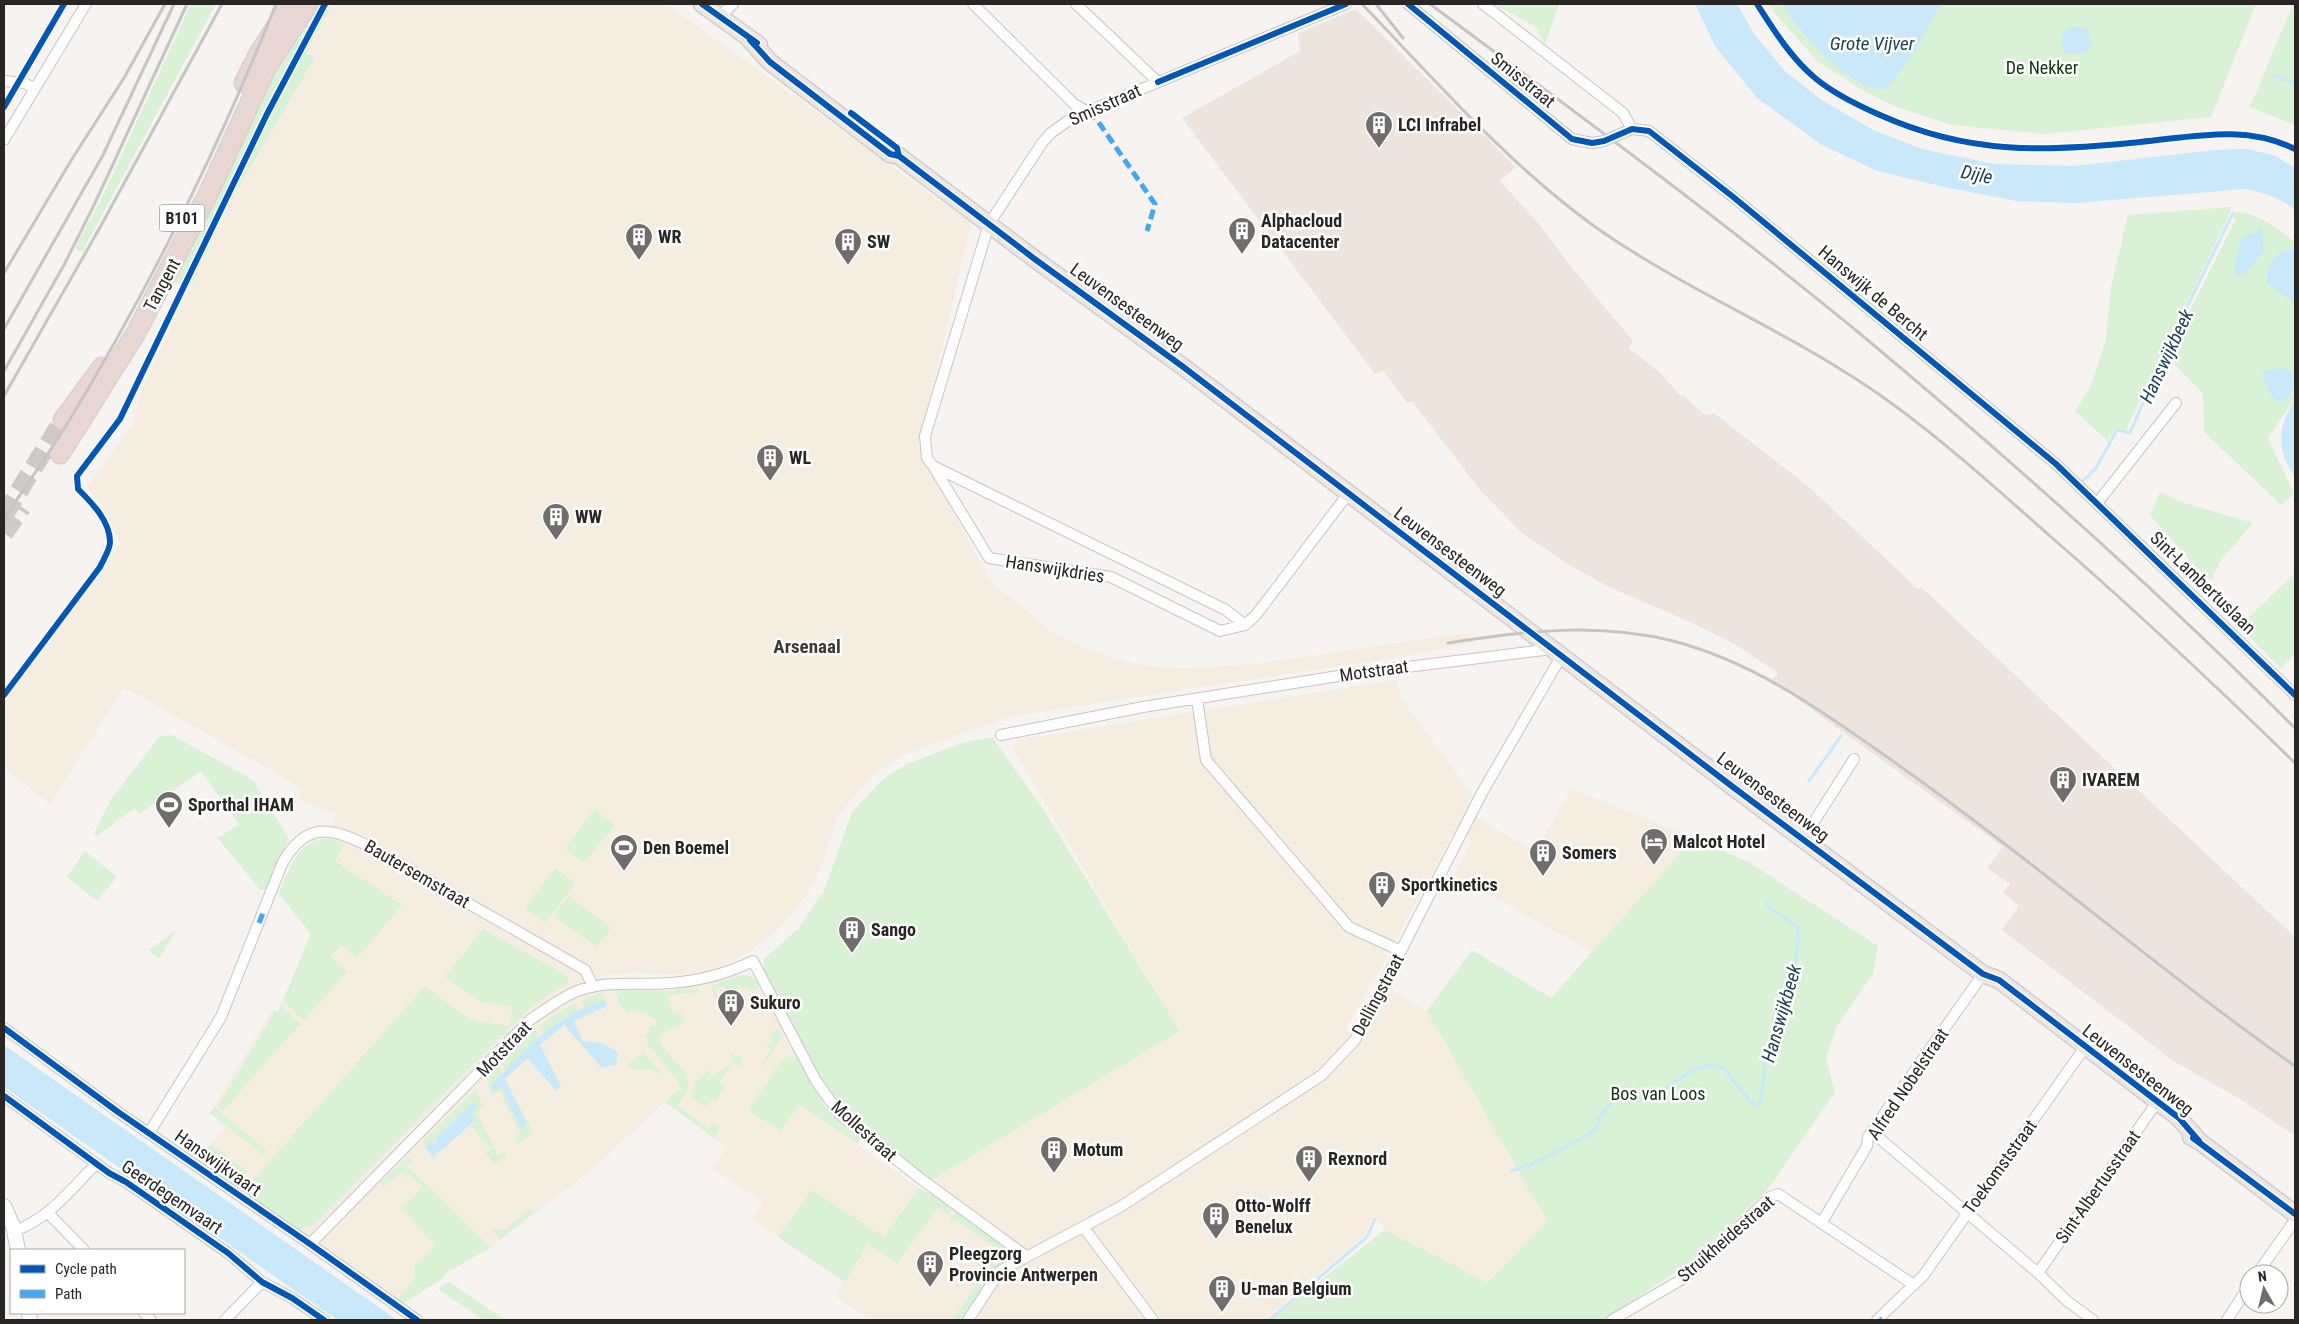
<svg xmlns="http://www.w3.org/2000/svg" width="2299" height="1324" font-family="'Roboto Condensed',sans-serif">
  <rect width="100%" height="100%" fill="#f7f3f1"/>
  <path fill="#f6ede1" d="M332 4H666L971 223 919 448 991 582 1051 631 1082 647 1117 659 1140 665 1182 669 1262 663 1472 632 1474 643 1394 658 1012 716 905 754 872 776 846 806 837 818 823 862 815 881 797 908 775 932 751 951 729 963 709 971 679 975 634 973 600 976 612 988 733 975H752L760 982 799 1059 781 1061 748 1109 799 1104 919 1188 930 1192 932 1180 1179 1031 1013 748 1016 740 1396 680 1401 698 1473 796 1478 818 1536 852 1571 789 1693 837 1698 891 1603 958 1454 875 1472 841 1455 831 1396 940 1390 942 1383 953 1387 957 1346 1027 1358 1039 1388 988 1427 1011 1547 1221 1488 1284 1385 1230 1374 1214 1365 1235 1265 1320H871L836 1297 844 1282 752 1219 763 1202 712 1169 727 1147 665 1102 589 1172 491 1247 448 1272 443 1278 404 1303 197 1162 225 1127 210 1113 272 1010 278 1012 311 934 279 894 295 857 312 840 328 838 336 814 299 800 302 788 124 687 50 804 4 768V699L121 543 102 506 87 487 133 424 144 384 230 202 314 58 306 53Z"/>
  <path fill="#eee4de" d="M1356 9 1516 167 1500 181 1538 223 1572 268 1633 341 1629 348 1659 372 1681 396 1683 395 1705 415 1714 413 1810 488 1918 589 1921 587 2295 937V1136L2245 1102 2175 1062 2002 930 2019 906 2003 892 2010 884 1987 868 2003 847 1790 694 1770 682 1778 673 1733 643 1690 622 1609 587 1564 562 1521 532 1480 490 1412 401 1407 403 1383 370 1375 374 1182 118 1300 51 1298 33Z"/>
  <path fill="#d9f1d4" d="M191 4H216L82 252 75 248 104 193Z
    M287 4H332L306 53 315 58 230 202 191 285 173 281Z
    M1493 4H1559L1545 45 1535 26Z
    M1769 4H2256L2211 117 2044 134 1952 125 1894 106 1866 92 1818 62 1773 11Z
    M2293 4H2295V125L2250 107Z
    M2231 207 2229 215 2126 430 2115 429 2108 441 2075 411 2090 388 2106 339 2111 286 2128 215Z
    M2235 212C2258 212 2277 229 2295 242V398L2268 438 2294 494 2281 505 2204 432 2203 393 2167 357 2236 219 2232 217Z
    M2160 492 2178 501 2253 523 2221 560 2211 580 2195 566 2150 515Z
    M2295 573V654L2281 668 2239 627Z
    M172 735 248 777 254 782 288 837 286 847 265 890H260L218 838 239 824 201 771 140 814 135 808 97 836 94 833 112 798 160 736Z
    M992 737 1043 809 1180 1031 932 1180 858 1124 836 1103 822 1083 763 970 764 959 799 928 824 891 852 812 883 779 907 764 962 743Z
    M595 809 615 825 584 863 565 848Z
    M328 838 345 843 335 861 402 905 357 958 341 945 331 957 347 971 304 1021 283 1000 311 934 279 894C291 867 294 843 328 838Z
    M1694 838 1750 863 1878 946 1873 974 1836 1027 1826 1058 1835 1092 1768 1189 1694 1260 1604 1320H1270L1385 1230 1488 1283 1547 1221 1427 1011 1472 950 1551 998Z
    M85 851 117 877 97 901 67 877Z
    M555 868 575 883 545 923 525 908Z
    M569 896 611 928 597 947 554 916Z
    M483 929 566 975 569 984 556 990 530 1008 314 1224 296 1231 239 1196 425 986 470 1020 509 1026 513 1007 481 1002 445 977Z
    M176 930 159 959 149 950Z
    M744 975 755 979 760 987 751 991 746 987 727 993 724 986 715 990 718 997 716 998 712 991V985Z
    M698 988 700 992 667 995 673 1013 679 1011 685 1023 662 1033 659 1039C671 1068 705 1070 678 1106L709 1129 713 1123 720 1127 714 1138 665 1102 681 1088 676 1078 648 1045 646 1036 651 1025 655 1026 658 1020 631 1008 628 1014 619 1004 615 989 665 991Z
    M602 992 606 1001 584 1008 581 1001Z
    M575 1003 578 1011 562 1019 544 1034 539 1025Z
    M281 1005 300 1024 223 1111 218 1106 274 1013 272 1010 278 1012Z
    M535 1028 540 1038 506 1071 502 1063Z
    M780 1028 781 1039 764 1066 761 1064 771 1050 766 1045 772 1041 771 1033Z
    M644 1052 662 1074 650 1070 630 1069 628 1064Z
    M734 1054 742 1058 741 1065 739 1067 733 1063 719 1083 725 1087 716 1101 712 1100 706 1107 690 1097 696 1081 708 1070 712 1076 733 1063 730 1055Z
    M793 1056 799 1059 825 1107 861 1138 857 1144 799 1104 781 1131 748 1110 781 1061 787 1057Z
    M498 1065 503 1074 492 1085V1091L500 1087 521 1129 527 1124 505 1079 533 1132 518 1145 515 1139 521 1135 499 1091 492 1095 488 1085 489 1074Z
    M475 1090 484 1107 476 1111 498 1155 505 1152 507 1155 495 1164 485 1153 490 1148 471 1126 476 1120 455 1121 456 1122 453 1125 451 1124 436 1139 438 1141 434 1144 432 1142 425 1148 422 1142Z
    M214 1107 267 1151 263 1155 210 1113Z
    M211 1144 248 1172 237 1186 198 1161Z
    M408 1157 412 1160 407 1166 491 1247 448 1272 443 1278 404 1303 398 1298C405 1289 419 1279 414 1267L435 1245 401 1208 423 1187 409 1174 406 1178 401 1173 384 1186 381 1183Z
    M919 1188 954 1207 949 1215 938 1208 897 1263 868 1244 845 1282 778 1237 812 1190 884 1237Z
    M530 1208 533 1213 501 1239 491 1229H506Z
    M958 1211 1007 1246V1254L990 1278 984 1275 986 1270 974 1262 972 1258 988 1268 999 1250 955 1219 951 1224 948 1222Z
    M971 1279 983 1287 960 1320H952L975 1287 968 1283Z
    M449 1282 505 1320H483L438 1289Z"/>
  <path fill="#c9e8f9" d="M1695 4H1737L1754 34 1785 71 1820 99 1873 130 1922 149 1995 164 2074 166 2215 150 2248 149 2276 156 2295 168V210C2282 198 2262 192 2245 189L2076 203 2016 201 1949 188 1877 171 1822 145 1757 98 1715 46Z
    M1782 4H1941L1916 49 1888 88C1857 99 1796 28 1782 4Z
    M2075 26 2086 28 2092 43 2088 51 2080 54H2065L2062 46 2063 32Z
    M2262 228 2264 251 2246 273 2237 276 2234 267 2242 238Z
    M2285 250H2294L2295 304 2267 282C2267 265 2271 260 2285 250Z
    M2284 368 2291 373C2295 386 2293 398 2279 402 2267 393 2265 386 2263 371Z
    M2295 398V477C2275 446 2278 429 2295 398Z
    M605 1001 607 1006 574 1021 583 1041 602 1043 618 1052 616 1065 602 1068 564 1025 540 1045 561 1086 556 1091 528 1058 505 1079 527 1124 521 1129 501 1087 493 1091 491 1086C522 1052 559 1011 605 1001Z
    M4 1045 397 1320H337L4 1087Z
    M473 1102 477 1106 471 1112 476 1120 433 1157 425 1148 432 1142 434 1144 438 1141 436 1138 451 1124 453 1125 456 1122 454 1121Z"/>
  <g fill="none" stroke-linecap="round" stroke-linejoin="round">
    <path stroke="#c9e8f9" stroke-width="3" d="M2275 76 2295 84
      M2084 480 2096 468 2117 430 2130 433 2163 356 2233 213
      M1809 781 1841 736
      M1511 1171 1536 1162 1590 1134 1600 1123 1598 1119 1615 1098C1627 1096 1639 1103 1650 1098 1675 1088 1695 1056 1724 1068L1754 1106 1760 1103C1764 1083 1764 1061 1770 1042 1782 1002 1800 971 1798 927L1767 906V901
      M1269 1320 1367 1237 1375 1219"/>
    <path stroke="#cecac8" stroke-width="19" stroke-dasharray="19 9" stroke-linecap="butt" d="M4 515 63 420
      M4 533 22 507"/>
    <defs>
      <path id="street" d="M973 4 1074 104 1088 112
        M1076 4 1158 82
        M1408 4 1572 139 1592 143 1604 141 1632 129 1649 131 1732 196 2056 464 2295 695
        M1483 4 1623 113 1632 129
        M719 17 733 4
        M4 81 24 83 34 88
        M4 140 86 4
        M933 466 927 458 925 436 989 224 1042 143 1051 133 1072 118 1346 4
        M2098 502 2176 403
        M1245 625 1220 631 1111 577 989 558 933 466 1226 610 1245 625 1256 615 1348 494
        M1197 699 1206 760 1349 927 1401 951
        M1001 735 1143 707 1351 674 1552 649
        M1803 839 1854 759
        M4 1028 118 1112 310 1244 417 1320
        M4 1096 109 1173 126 1182 228 1253 262 1282 292 1298 324 1320
        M1872 1132 2038 1273 2067 1301 2093 1320
        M149 1133 221 1017 282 864C305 822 330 826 368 846L585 970 593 987
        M48 1213 84 1250
        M1822 1222 1867 1146 1868 1137 1983 974
        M1084 1228 1153 1320
        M14 1231C49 1219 71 1189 96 1164
        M310 1244 530 1020C545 1010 559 999 575 992 606 979 638 986 670 983 700 981 726 974 753 961L816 1081 839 1113 917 1176 1026 1256
        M2038 1273 2157 1102
        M2257 1274 2295 1220
        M144 1313 151 1320
        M225 1320 262 1282
        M968 1320 1000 1271 1120 1207 1322 1075 1355 1040 1483 791 1562 655
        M1612 1320 1686 1277 1770 1197 1778 1194 1914 1285
        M1877 1320 1923 1276 2085 1047
        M2227 1320 2249 1286"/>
      <path id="secondary" d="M4 1206 13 1226 18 1250
        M29 1313 30 1320"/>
      <path id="primary" d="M702 4 759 45
        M750 40 770 62 890 154 899 156 1036 260 1182 366 1729 784 1983 974 1999 980 2179 1118 2199 1141
        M2191 1137 2199 1141 2295 1214"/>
      <path id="highway" d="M244 83 259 53 291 4
        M63 420 102 367
        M60 454 136 333 209 192 266 68 308 4"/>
    </defs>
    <use href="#street" stroke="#c8c5c4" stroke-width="12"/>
    <use href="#secondary" stroke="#c8c5c4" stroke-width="16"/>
    <use href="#primary" stroke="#d1cfce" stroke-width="19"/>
    <use href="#highway" stroke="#d1cfce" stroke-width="21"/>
    <use href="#street" stroke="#fefdfd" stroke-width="10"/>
    <use href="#secondary" stroke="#fefdfd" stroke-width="14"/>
    <use href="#primary" stroke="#efe5e3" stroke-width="16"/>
    <use href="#highway" stroke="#e7d6d2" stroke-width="19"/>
    <path stroke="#c6c5c5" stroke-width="3" d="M1362 4C1436 81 1507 163 1594 226 1687 292 1794 333 1887 400 1944 441 1997 489 2050 536 2134 609 2215 685 2295 763
      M1376 4 1403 38
      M1430 4C1574 111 1719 218 1858 332 2009 458 2156 589 2295 728
      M4 273 72 159 124 78 165 4
      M4 329 102 157 174 4
      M4 371 64 265 95 203 187 4
      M4 396 98 231 222 4
      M4 519C25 487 47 456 67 424 148 291 218 149 276 4
      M1448 643C1524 631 1597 622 1673 641 1758 663 1827 715 1897 764 2034 861 2159 970 2295 1066"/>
    <path stroke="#3fa9f5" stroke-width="5" stroke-dasharray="10 5" stroke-linecap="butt" d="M1088 112 1097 120 1155 204 1147 231
      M259 923 263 913
      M1879 1319 1881 1320"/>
    <defs>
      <path id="cycleway" d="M702 4 757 43
        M1408 4 1572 139 1592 143 1604 141 1632 129 1649 131 1732 196 2056 464 2295 695
        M1757 4C1773 29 1791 58 1815 78 1834 94 1857 105 1880 115 1969 155 2045 152 2140 142 2193 137 2245 124 2295 149
        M750 40 770 62 890 154 899 156 1036 260 1182 366 1729 784 1983 974 1999 980 2179 1118 2199 1141
        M1158 82 1346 4
        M4 107 64 4
        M851 113 897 148 899 156
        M4 695 100 567C103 560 110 550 110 542 110 521 92 503 78 489L77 476 120 419 267 114 325 4
        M4 1028 118 1112 310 1244 417 1320
        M4 1096 109 1173 126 1182 228 1253 262 1282 292 1298 324 1320
        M2193 1138 2295 1214"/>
    </defs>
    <use href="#cycleway" stroke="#fff" stroke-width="9"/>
    <use href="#cycleway" stroke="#0057b8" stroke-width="6"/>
  </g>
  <defs>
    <symbol id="building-pin" viewBox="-11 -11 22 30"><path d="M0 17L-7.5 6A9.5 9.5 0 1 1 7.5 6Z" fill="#706d6c" stroke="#fff"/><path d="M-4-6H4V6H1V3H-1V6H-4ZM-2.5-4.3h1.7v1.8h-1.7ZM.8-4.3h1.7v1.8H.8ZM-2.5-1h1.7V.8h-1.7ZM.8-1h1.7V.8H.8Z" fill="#fff"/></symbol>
    <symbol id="stadium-pin" viewBox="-11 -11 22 30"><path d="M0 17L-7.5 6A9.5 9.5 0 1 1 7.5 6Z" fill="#706d6c" stroke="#fff"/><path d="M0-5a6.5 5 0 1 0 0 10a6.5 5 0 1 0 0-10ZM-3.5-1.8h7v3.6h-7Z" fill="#fff"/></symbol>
    <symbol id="hotel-pin" viewBox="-11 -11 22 30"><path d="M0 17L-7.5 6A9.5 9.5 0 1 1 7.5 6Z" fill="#706d6c" stroke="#fff"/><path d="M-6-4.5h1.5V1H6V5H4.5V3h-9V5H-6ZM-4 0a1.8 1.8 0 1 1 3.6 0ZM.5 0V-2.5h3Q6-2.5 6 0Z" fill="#fff"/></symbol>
  </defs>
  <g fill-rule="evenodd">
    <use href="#building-pin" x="1363" y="109" width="32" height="43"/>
    <use href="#building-pin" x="1226" y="215" width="32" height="43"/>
    <use href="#building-pin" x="623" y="221" width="32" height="43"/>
    <use href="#building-pin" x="832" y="226" width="32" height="43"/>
    <use href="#building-pin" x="754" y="442" width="32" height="43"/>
    <use href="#building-pin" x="540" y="501" width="32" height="43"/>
    <use href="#building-pin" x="2047" y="764" width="32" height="43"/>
    <use href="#stadium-pin" x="153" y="789" width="32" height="43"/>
    <use href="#hotel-pin" x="1638" y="826" width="32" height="43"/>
    <use href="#stadium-pin" x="608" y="832" width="32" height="43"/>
    <use href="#building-pin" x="1527" y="837" width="32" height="43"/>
    <use href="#building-pin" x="1366" y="869" width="32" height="43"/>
    <use href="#building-pin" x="836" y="914" width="32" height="43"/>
    <use href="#building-pin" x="715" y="987" width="32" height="43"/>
    <use href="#building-pin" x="1038" y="1134" width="32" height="43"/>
    <use href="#building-pin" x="1293" y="1143" width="32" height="43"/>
    <use href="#building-pin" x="1200" y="1200" width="32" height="43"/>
    <use href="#building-pin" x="914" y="1248" width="32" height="43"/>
    <use href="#building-pin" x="1206" y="1273" width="32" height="43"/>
  </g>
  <g text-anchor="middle" stroke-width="5" stroke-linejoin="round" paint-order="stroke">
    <rect fill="#fff" stroke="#686666" stroke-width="1" x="159.5" y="204.5" width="45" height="27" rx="4"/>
    <g font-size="16" font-weight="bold" fill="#282524">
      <text x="182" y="224">B101</text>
    </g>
    <g font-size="18" fill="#0f350e" stroke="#fff">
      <text x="2042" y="74">De Nekker</text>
      <text x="1658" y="1100">Bos van Loos</text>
    </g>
    <g font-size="18" fill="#282524" stroke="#fff">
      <text transform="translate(1523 80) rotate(39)" y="6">Smisstraat</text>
      <text transform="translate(1105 105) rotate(-24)" y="6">Smisstraat</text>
      <text transform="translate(162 285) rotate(-62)" y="6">Tangent</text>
      <text transform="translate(1873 293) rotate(40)" y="6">Hanswijk de Bercht</text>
      <text transform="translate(1127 307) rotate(36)" y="6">Leuvensesteenweg</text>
      <text transform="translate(1450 552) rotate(37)" y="6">Leuvensesteenweg</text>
      <text transform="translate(1055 569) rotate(9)" y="6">Hanswijkdries</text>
      <text transform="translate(2203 583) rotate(44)" y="6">Sint-Lambertuslaan</text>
      <text transform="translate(1374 671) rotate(-8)" y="6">Motstraat</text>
      <text transform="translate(1773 797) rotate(37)" y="6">Leuvensesteenweg</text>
      <text transform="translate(417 874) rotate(30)" y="6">Bautersemstraat</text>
      <text transform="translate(1378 995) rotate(-62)" y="6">Dellingstraat</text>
      <text transform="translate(504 1049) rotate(-46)" y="6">Motstraat</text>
      <text transform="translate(2138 1070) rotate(38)" y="6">Leuvensesteenweg</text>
      <text transform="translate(1908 1084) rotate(-56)" y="6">Alfred Nobelstraat</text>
      <text transform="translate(864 1131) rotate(42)" y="6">Mollestraat</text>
      <text transform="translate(218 1163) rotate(35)" y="6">Hanswijkvaart</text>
      <text transform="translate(2000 1167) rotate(-54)" y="6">Toekomststraat</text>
      <text transform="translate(2098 1187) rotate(-55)" y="6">Sint-Albertusstraat</text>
      <text transform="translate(172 1197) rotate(34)" y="6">Geerdegemvaart</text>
      <text transform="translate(1726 1239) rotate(-41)" y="6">Struikheidestraat</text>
    </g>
    <g font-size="18" font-weight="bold" fill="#282524" stroke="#fff" text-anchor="start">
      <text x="1398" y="131">LCI Infrabel</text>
      <text x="1261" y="227">Alphacloud<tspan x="1261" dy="21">Datacenter</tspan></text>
      <text x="658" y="243">WR</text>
      <text x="867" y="248">SW</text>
      <text x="789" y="464">WL</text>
      <text x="575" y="523">WW</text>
      <text x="2082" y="786">IVAREM</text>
      <text x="188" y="811">Sporthal IHAM</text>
      <text x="1673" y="848">Malcot Hotel</text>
      <text x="643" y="854">Den Boemel</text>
      <text x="1562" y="859">Somers</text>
      <text x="1401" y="891">Sportkinetics</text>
      <text x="871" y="936">Sango</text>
      <text x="750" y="1009">Sukuro</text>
      <text x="1073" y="1156">Motum</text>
      <text x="1328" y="1165">Rexnord</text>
      <text x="1235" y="1212">Otto-Wolff<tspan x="1235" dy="21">Benelux</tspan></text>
      <text x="949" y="1260">Pleegzorg<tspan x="949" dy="21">Provincie Antwerpen</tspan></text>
      <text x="1241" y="1295">U-man Belgium</text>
    </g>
    <g font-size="19" font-style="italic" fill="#1e4254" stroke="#fff">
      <text x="1872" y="50">Grote Vijver</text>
      <text transform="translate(1977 174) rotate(12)" y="7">Dijle</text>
      <text transform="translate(2166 356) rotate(-65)" y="7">Hanswijkbeek</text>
      <text transform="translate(1781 1013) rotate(-74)" y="7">Hanswijkbeek</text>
    </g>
    <g font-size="19" font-weight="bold" fill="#3f3a36" stroke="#fff">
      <text x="807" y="653">Arsenaal</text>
    </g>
  </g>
  <rect width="2299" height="1324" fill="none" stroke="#282524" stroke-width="10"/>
  <rect x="10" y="1249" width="175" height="65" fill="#ffffff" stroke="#a9a8a7"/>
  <rect x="20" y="1265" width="25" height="8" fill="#0057b8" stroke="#a9a8a7"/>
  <text x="55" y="1274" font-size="15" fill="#282524">Cycle path</text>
  <rect x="20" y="1290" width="25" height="8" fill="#3fa9f5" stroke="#a9a8a7"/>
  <text x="55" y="1299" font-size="15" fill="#282524">Path</text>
  <g transform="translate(2264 1289) rotate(352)"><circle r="24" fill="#ffffff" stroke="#a9a8a7"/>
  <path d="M0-4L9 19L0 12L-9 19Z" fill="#706d6c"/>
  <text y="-8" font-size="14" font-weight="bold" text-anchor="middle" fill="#282524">N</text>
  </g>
</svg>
